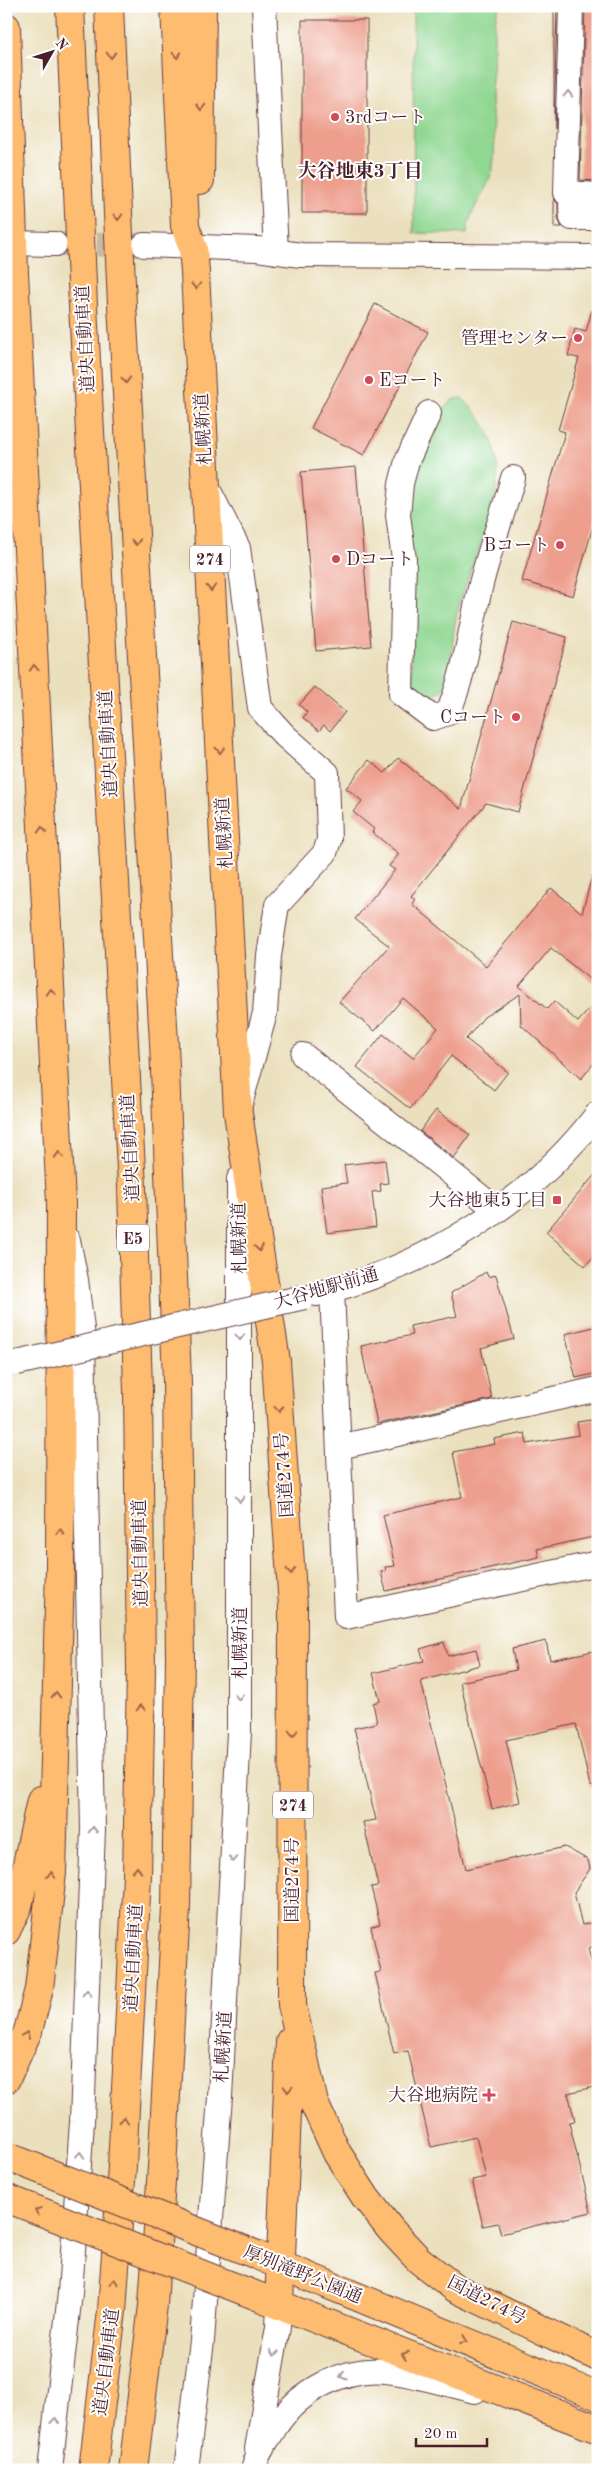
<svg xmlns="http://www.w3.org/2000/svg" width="604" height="2476" font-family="'Old Standard TT','Noto Serif JP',serif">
  <rect width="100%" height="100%" fill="#fff"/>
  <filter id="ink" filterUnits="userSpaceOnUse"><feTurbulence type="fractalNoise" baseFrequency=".02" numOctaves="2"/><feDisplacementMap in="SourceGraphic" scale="10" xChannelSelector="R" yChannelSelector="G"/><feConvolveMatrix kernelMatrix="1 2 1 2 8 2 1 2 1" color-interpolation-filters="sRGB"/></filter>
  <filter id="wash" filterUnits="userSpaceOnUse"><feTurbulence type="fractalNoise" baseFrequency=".0096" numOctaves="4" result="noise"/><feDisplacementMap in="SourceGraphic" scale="20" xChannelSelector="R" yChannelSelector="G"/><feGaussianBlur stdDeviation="1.12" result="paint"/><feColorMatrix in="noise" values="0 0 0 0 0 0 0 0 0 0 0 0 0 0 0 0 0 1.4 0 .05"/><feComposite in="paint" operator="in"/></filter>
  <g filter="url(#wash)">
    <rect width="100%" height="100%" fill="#ebe0bd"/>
    <path fill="#90d792" stroke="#6d7b5e" d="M413 6H499C493 23 494 38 494 55 494 68 491 81 491 94 491 119 497 142 493 167 489 192 468 208 467 234L414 233Z
      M462 398C536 466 473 541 456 618 451 640 453 663 448 686L434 696 421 695 412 687 409 487 437 417 452 400Z"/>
    <g id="blocks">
      <path fill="#ed9e8c" d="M554 6H557L554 129Z
        M585 6H598V181L580 180Z
        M302 20H367V213H302Z
        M554 199 558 204V219L562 227H554Z
        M375 304 428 332 364 455 311 428Z
        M592 310 598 311V509L573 596 522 581 565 432 558 430 579 358 568 356 575 329 586 332Z
        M356 467 371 646 316 651 301 472Z
        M513 622 567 637 518 812 486 803 411 896 415 899 412 904 486 966 551 888 582 913 592 876 598 877V986L551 948 519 986 547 1009 554 1001 578 1022 598 999V1058L581 1079 521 1025 520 994 484 1017 466 1039 508 1072 494 1090 451 1056 410 1109 357 1067 383 1034 413 1058 438 1028 403 998 375 1031 339 1002 389 946 355 919 395 870 389 866 399 854 372 832 374 829 353 812 362 801 346 788 369 760 385 773 398 758 461 809Z
        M315 687 345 712 330 731 324 725 319 731 303 718 307 712 299 705Z
        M436 1110 470 1135 454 1158 420 1131Z
        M385 1160 388 1183 380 1184 381 1191 372 1192 376 1227 327 1233 321 1186 347 1183 344 1165Z
        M598 1171V1251L585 1266 546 1232Z
        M486 1272 488 1277 496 1275 514 1339 481 1348 492 1399 377 1424 361 1346 412 1335 410 1326 457 1316 451 1293Z
        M598 1326V1373L576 1378 565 1334Z
        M598 1419V1536L537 1549 539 1557 386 1591 381 1572 386 1571 385 1567 395 1566 383 1515 462 1497 453 1452 495 1444 494 1439 525 1433 527 1444 579 1435 577 1422Z
        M546 1641 550 1660 598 1650V1786H590L576 1724 506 1740 520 1802 492 1809 460 1682 516 1670 512 1649Z
        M444 1642 448 1656 476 1649 480 1665 421 1681 466 1869 565 1847 588 1860 590 1869 574 1892 582 1925 598 1921V1945L588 1948 598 1988V2086L568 2093 575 2121 569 2122 591 2212 501 2234 498 2223 483 2226 472 2180 486 2177 476 2137 431 2147 408 2051 394 2054 375 1973 381 1972 371 1927 380 1924 371 1887 378 1886 363 1822 376 1820 354 1728 377 1723 373 1703 380 1701 373 1673 424 1661 420 1649Z"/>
    </g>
  </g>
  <g filter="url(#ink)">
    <use href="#blocks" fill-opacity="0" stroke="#623c41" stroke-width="1"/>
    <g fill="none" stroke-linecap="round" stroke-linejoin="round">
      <path stroke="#cbb9a0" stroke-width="24" stroke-dasharray="24 12" stroke-linecap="butt" d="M61 244 138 245"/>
      <defs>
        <path id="minor" d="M264 6 276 252
          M571 6 566 193 598 195
          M571 205 572 218H598
          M6 243 55 244
          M144 245 257 249 301 255 598 257
          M429 413 407 461 401 484 398 515 404 559 401 694 433 718 448 713C465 674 471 626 481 584 490 548 503 514 513 478
          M207 487 238 548 260 708 284 735 327 773 329 840 325 853 277 905 269 956 265 1013 241 1101
          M303 1055 497 1210
          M332 1290 346 1617 598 1563
          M316 1294C425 1268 530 1203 598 1113
          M339 1447 598 1389
          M257 2449 278 2327 279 2305
          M50 2470 70 2293 82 2122 93 1829 83 1337 76 1280 68 1240
          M186 2470 202 2341 220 2097 239 1732V1179
          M253 2470C257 2453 267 2441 276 2426 299 2391 343 2367 386 2371 415 2374 446 2384 475 2391"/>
        <path id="major" d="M261 2257 598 2396
          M247 2292 598 2429"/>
        <path id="highway" d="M70 6 83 306 132 1187 138 1391 141 1671 137 1876 122 2166 112 2311 93 2470
          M109 6 122 305 164 1043 177 1381 180 1658 176 1907 163 2151 153 2305 133 2470
          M175 6 185 226 193 248 195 272 238 1113 276 1361 293 1607 292 2005 314 2103 337 2153 366 2198 391 2230 419 2260 455 2288 598 2357
          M6 27 14 272 61 1203 60 1568 52 1873 39 1989 28 2031 6 2079
          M200 180 202 6
          M6 1931 18 1906 41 1800
          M279 2305 290 2041"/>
      </defs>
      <use href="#minor" stroke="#623c41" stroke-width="26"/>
      <use href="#major" stroke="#623c41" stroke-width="30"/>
      <use href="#highway" stroke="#623c41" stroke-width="30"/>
      <use href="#minor" stroke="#fff" stroke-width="24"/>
      <use href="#major" stroke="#febc70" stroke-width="28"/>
      <use href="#highway" stroke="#febc70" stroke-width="28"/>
      <defs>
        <path id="minor-bridge" d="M17 1363 304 1297"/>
        <path id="major-bridge" d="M6 2156 257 2255
          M6 2198 247 2292"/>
      </defs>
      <use href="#minor-bridge" stroke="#623c41" stroke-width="26" stroke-linecap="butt"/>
      <use href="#major-bridge" stroke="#623c41" stroke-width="30" stroke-linecap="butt"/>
      <use href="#minor-bridge" stroke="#fff" stroke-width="24"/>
      <use href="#major-bridge" stroke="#febc70" stroke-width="28"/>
    </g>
    <defs><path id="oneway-chevron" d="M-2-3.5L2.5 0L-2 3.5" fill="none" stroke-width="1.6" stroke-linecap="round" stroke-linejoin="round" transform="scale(1.25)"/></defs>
    <g stroke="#9b664a">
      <use href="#oneway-chevron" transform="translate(111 55) rotate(88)"/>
      <use href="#oneway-chevron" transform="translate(177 55) rotate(87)"/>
      <use href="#oneway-chevron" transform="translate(201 107) rotate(91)"/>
      <use href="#oneway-chevron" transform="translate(118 217) rotate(88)"/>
      <use href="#oneway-chevron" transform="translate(196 286) rotate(87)"/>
      <use href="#oneway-chevron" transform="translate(126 380) rotate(87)"/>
      <use href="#oneway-chevron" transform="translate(136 542) rotate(87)"/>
      <use href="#oneway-chevron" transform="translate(211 588) rotate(87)"/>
      <use href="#oneway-chevron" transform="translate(34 668) rotate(-93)"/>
      <use href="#oneway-chevron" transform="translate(220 750) rotate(87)"/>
      <use href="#oneway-chevron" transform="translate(42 830) rotate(-93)"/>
      <use href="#oneway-chevron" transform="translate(51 992) rotate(-93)"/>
      <use href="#oneway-chevron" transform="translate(59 1155) rotate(-92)"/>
      <use href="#oneway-chevron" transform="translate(259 1248) rotate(81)"/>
      <use href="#oneway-chevron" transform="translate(279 1409) rotate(86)"/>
      <use href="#oneway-chevron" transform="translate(60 1532) rotate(-90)"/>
      <use href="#oneway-chevron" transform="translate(291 1571) rotate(86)"/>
      <use href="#oneway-chevron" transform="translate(56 1695) rotate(-88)"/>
      <use href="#oneway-chevron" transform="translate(141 1708) rotate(-89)"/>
      <use href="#oneway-chevron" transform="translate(293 1733) rotate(90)"/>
      <use href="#oneway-chevron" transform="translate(137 1870) rotate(-88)"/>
      <use href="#oneway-chevron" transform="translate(51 1875) rotate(-87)"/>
      <use href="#oneway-chevron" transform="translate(26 2035) rotate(-68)"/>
      <use href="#oneway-chevron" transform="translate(288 2089) rotate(92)"/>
      <use href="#oneway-chevron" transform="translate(124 2120) rotate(-87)"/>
      <use href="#oneway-chevron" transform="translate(38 2211) rotate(-159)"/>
      <use href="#oneway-chevron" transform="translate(114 2282) rotate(-86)"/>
      <use href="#oneway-chevron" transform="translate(464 2340) rotate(22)"/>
      <use href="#oneway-chevron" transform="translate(405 2355) rotate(-159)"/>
    </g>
    <g stroke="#ae9aa0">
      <use href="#oneway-chevron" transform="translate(568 94) rotate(-88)"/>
      <use href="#oneway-chevron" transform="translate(240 1337) rotate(89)"/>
      <use href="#oneway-chevron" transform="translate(240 1499) rotate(90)"/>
      <use href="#oneway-chevron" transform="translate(239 1697) rotate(90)"/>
      <use href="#oneway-chevron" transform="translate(93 1830) rotate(-89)"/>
      <use href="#oneway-chevron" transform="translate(233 1859) rotate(93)"/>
      <use href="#oneway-chevron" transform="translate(87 1993) rotate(-88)"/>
      <use href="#oneway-chevron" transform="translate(80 2155) rotate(-86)"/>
      <use href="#oneway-chevron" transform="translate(274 2353) rotate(100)"/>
      <use href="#oneway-chevron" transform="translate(343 2376) rotate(164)"/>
      <use href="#oneway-chevron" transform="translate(55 2421) rotate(-84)"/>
    </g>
  </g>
  <g fill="#d1495b" stroke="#fff" stroke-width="2">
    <circle cx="335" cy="117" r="5"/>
    <circle cx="578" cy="338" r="5"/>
    <circle cx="369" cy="380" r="5"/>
    <circle cx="560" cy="545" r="5"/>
    <circle cx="336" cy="559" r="5"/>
    <circle cx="516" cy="717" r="5"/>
    <rect x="552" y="1195" width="10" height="10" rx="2.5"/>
    <path d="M486.5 2087.5h5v5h5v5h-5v5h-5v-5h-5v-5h5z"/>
  </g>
  <g text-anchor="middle" stroke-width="4" stroke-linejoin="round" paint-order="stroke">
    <g fill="#fff" stroke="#80626b" stroke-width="1">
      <rect x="190" y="545.5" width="40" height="27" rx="4"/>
      <rect x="117" y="1224.5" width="32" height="27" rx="4"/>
      <rect x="273" y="1791.5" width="40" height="27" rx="4"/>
    </g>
    <g font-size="16" font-weight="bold" fill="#4a1f2b">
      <text x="210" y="565">274</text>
      <text x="133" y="1244">E5</text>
      <text x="293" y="1811">274</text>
    </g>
    <g font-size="18" fill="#4a1f2b" stroke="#fff" text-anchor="end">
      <text x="345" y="123" text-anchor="start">3rdコート</text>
      <text x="568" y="344">管理センター</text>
      <text x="379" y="386" text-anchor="start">Eコート</text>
      <text x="550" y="551">Bコート</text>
      <text x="346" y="565" text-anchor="start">Dコート</text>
      <text x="506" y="723">Cコート</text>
      <text x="547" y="1206">大谷地東5丁目</text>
      <text x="478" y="2101">大谷地病院</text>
    </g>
    <g font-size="18" fill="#4a1f2b" stroke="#fff">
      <text transform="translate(85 339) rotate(-93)" y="6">道央自動車道</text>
      <text transform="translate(203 429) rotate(-93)" y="6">札幌新道</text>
      <text transform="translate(108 744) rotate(-93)" y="6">道央自動車道</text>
      <text transform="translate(224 833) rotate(-93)" y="6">札幌新道</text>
      <text transform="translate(130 1148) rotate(-93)" y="6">道央自動車道</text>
      <text transform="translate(239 1238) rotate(-91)" y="6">札幌新道</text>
      <text transform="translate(326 1288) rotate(-16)" y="6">大谷地駅前通</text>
      <text transform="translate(284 1475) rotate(-94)" y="6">国道274号</text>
      <text transform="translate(140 1553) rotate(-91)" y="6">道央自動車道</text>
      <text transform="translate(240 1643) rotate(-90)" y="6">札幌新道</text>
      <text transform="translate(292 1880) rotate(-90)" y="6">国道274号</text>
      <text transform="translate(133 1958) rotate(-87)" y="6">道央自動車道</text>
      <text transform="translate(223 2047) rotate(-87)" y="6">札幌新道</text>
      <text transform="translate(303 2274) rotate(22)" y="6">厚別滝野公園通</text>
      <text transform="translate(487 2300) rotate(27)" y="6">国道274号</text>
      <text transform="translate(106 2362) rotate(-83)" y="6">道央自動車道</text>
    </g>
    <g font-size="19" font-weight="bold" fill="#4a1f2b" stroke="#fff">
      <text x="360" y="177">大谷地東3丁目</text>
    </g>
  </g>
  <rect width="604" height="2476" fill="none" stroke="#fff" stroke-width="25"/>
  <g transform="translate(52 52) rotate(51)" stroke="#ffffff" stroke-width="4" paint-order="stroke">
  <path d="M0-4L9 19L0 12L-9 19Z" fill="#4a1f2b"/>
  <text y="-8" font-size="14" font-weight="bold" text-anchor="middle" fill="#4a1f2b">N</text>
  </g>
  <path d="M416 2438v8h71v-8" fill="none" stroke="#4a1f2b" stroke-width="2.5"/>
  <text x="424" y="2438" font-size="15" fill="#4a1f2b" stroke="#ffffff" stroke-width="4" paint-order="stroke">20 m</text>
</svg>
